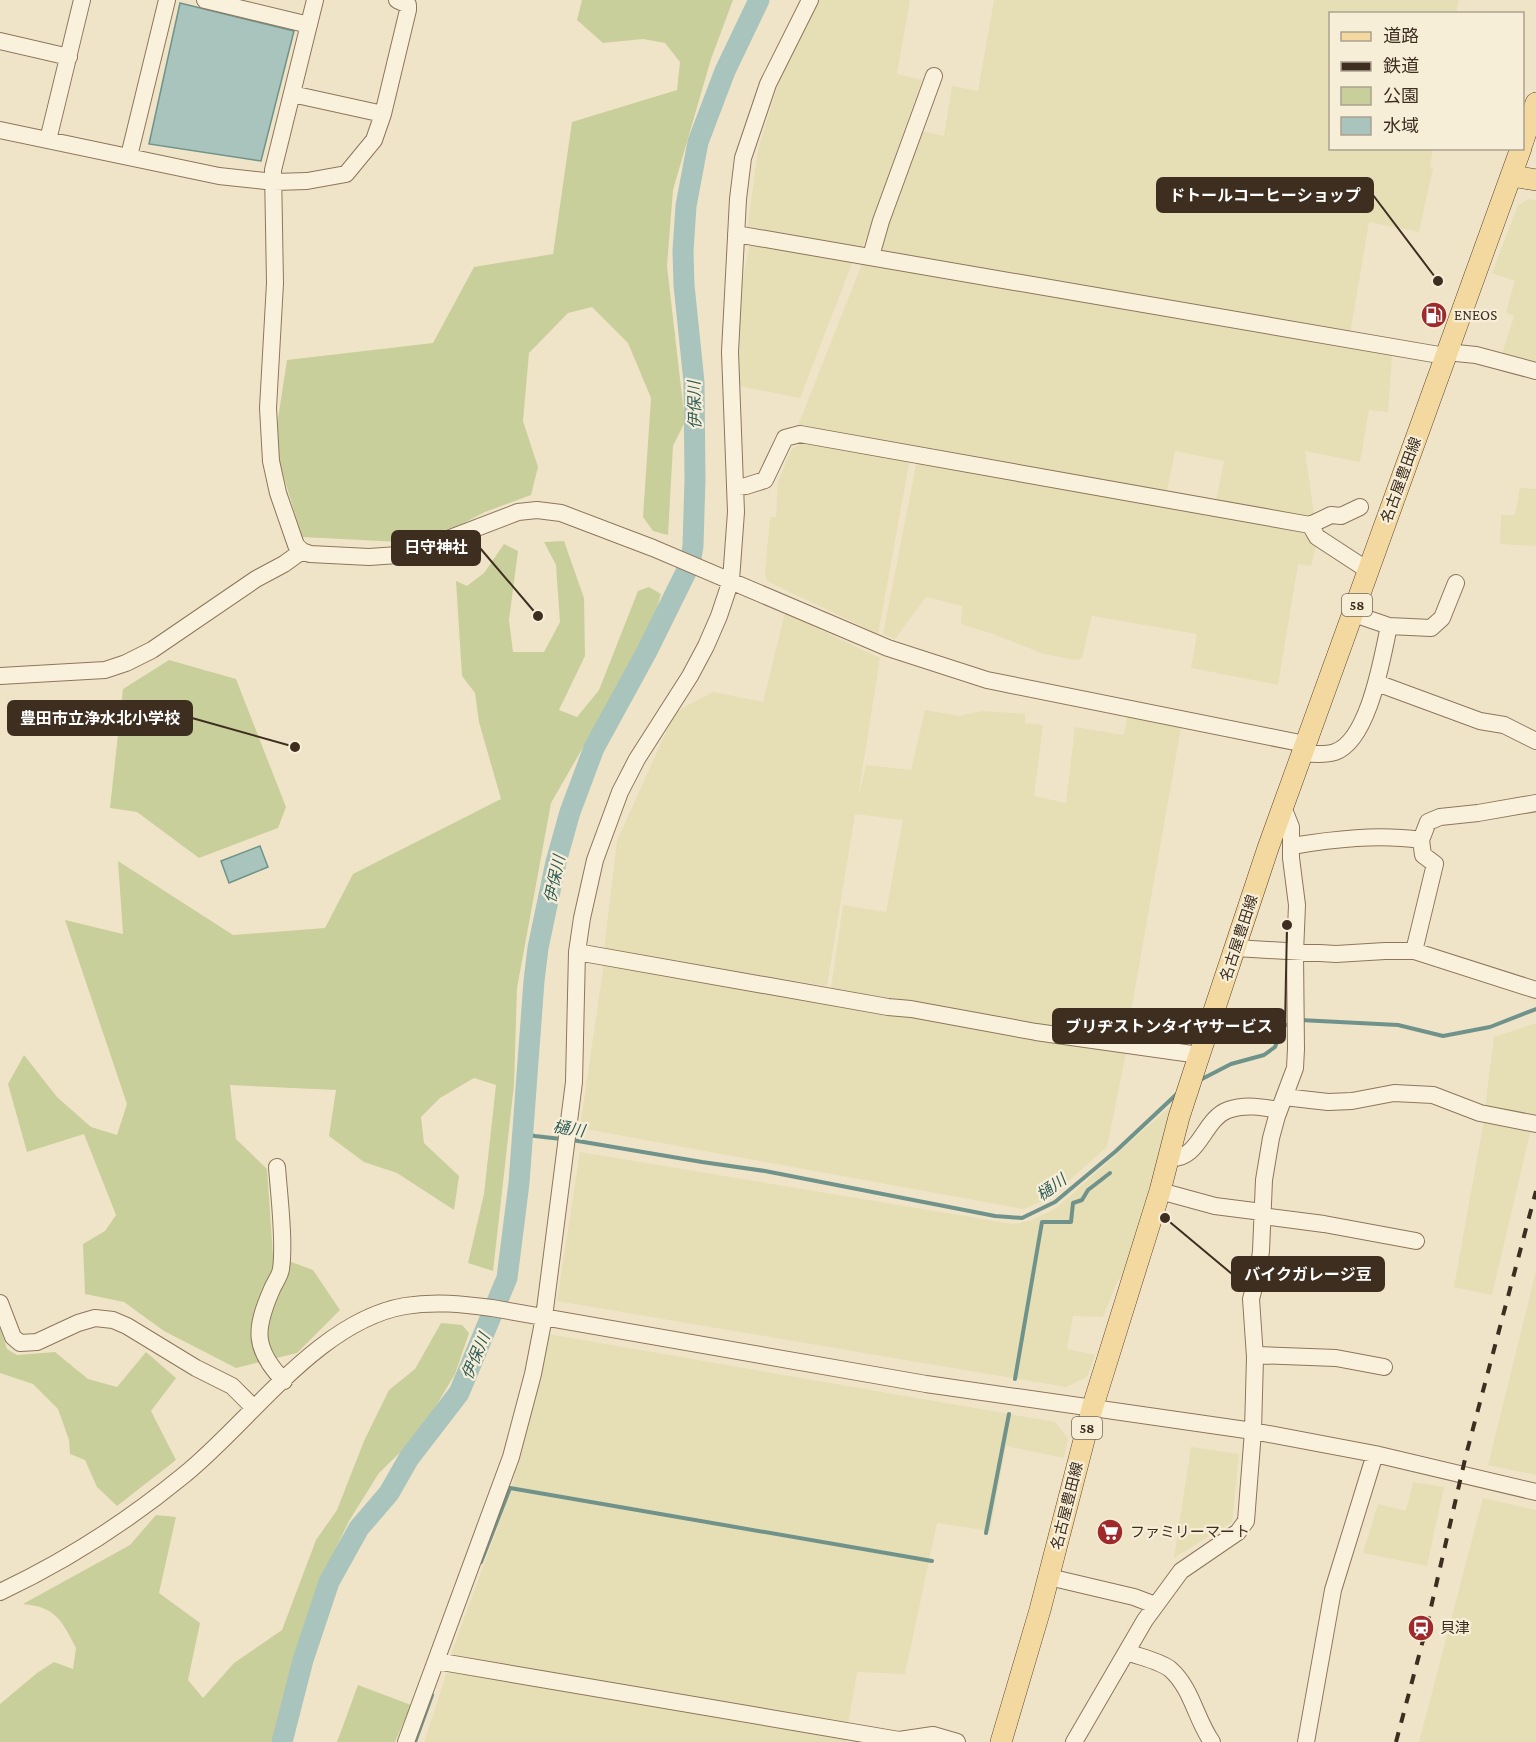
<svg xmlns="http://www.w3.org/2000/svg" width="1536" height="1742" font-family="'Crimson Pro','Noto Sans JP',serif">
  <rect width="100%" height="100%" fill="#f0e4c8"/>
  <path fill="#e6deb5" d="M818 0H910L897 74 922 80 862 249 747 230 758 149 786 59Z
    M994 0H1459L1456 13 1330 14V148L1433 149 1430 167 1433 168 1419 232 1369 222 1350 334 888 254 882 249 886 219 920 131 944 136 952 86 978 91Z
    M1529 199 1536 200V363L1501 357 1514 316 1506 312 1515 281 1492 273 1518 205Z
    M750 243 853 261 800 398 739 386 740 294Z
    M862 264 1392 356 1388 412 1369 410 1360 462 1305 451 1314 514 1306 516 1216 501 1224 461 1175 451 1167 491 797 428Z
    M801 442 905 459 909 464 878 634 767 581 765 572 770 517H776L778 482 791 450Z
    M920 462 1298 528 1316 547 1311 566 1298 564 1278 685 1191 668 1197 634 1092 616 1082 658 1076 660 1044 654 993 634 961 624 962 606 926 597 895 639 883 634 916 465Z
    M1520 488 1536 489V546L1500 544 1501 515H1515Z
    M785 613 880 658 858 798 866 765 911 770 925 710 959 716 982 711 1025 714V723L1043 725 1034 796 1066 803 1075 727 1124 735 1127 717 1181 728 1126 1040 831 988 843 905 886 912 903 820 855 814 827 986 604 950 617 841 675 712 713 692 763 702Z
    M605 956 1126 1053 1107 1147 1048 1199 1023 1209 580 1128Z
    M1536 1023V1115L1485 1108 1494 1037Z
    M1173 1104 1164 1157 1125 1274 1118 1280 1103 1317 1073 1316 1067 1349 1095 1355 1087 1377 1066 1387 557 1301 580 1152 1013 1224 1029 1221 1055 1209Z
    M1484 1120 1531 1129 1492 1295 1454 1287Z
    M1536 1271V1475L1488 1465Z
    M548 1334 1055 1422 1068 1439 1064 1458 1006 1446 990 1531 937 1523 905 1674 857 1672 848 1725 450 1657 511 1491Z
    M1191 1447 1239 1454 1232 1522 1174 1558Z
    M1413 1482 1444 1487 1427 1566 1363 1553 1378 1504 1406 1511Z
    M1483 1498 1536 1510V1742H1419Z
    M448 1669 846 1739V1742H424Z"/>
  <path fill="#c9cf9b" d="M582 0H733L711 59 673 190 667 266 685 422 673 446 668 535 653 531 643 517 651 398 628 343 592 307 568 313 529 353 523 421 538 467 531 495 485 512 458 526 400 542 302 537 274 445 287 360 433 343 474 267 553 254 572 122 677 90 680 62 665 43 643 39 603 43 577 20Z
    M564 541 584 598 585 656 559 710 577 717 599 690 638 591 649 587 661 594 654 618 605 709 551 803 517 988 514 1085 493 1271 468 1263 484 1194 496 1085 474 1078 440 1098 421 1117 424 1143 459 1176 454 1210 397 1173 364 1162 329 1136 336 1090 230 1085 236 1139 267 1169 273 1255 313 1270 340 1310 297 1353 236 1368 164 1331 124 1302 85 1294 83 1244 105 1231 116 1215 84 1134 27 1152 8 1084 24 1055 57 1097 91 1127 117 1135 127 1104 65 920 123 934 118 861 233 935 325 928 353 874 501 799 479 722 475 693 462 676 456 581 467 586 484 573 504 544 518 551 509 620 513 652H544L560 622 556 565 544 542Z
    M169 660 236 679 286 807 278 828 199 858 137 812 110 808 123 689Z
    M441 1323 462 1325 469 1333 455 1374 420 1433 379 1473 349 1521 327 1567 297 1652 273 1742H0V1704L37 1673 54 1662 73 1669 76 1648C62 1621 56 1607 23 1604L130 1545 156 1515 176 1517 159 1593 200 1623 188 1680 203 1698 234 1663 282 1630 316 1540 337 1510 364 1441 389 1390 415 1369Z
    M0 1328 7 1349 17 1355 55 1352 88 1379 117 1387 146 1352 176 1378 151 1411 176 1460 117 1506 97 1487 85 1460 70 1454 69 1440 58 1409 33 1384 0 1373Z
    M358 1685 411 1705 395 1742H337Z"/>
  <path fill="#a9c4bc" stroke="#6f938a" stroke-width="1.5" d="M180 3 294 31 261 161 149 144Z
    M260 846 268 867 229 883 221 861Z"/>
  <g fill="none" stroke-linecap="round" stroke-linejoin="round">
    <path stroke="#6f938a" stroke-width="4" d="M1300 1020 1398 1025 1443 1036 1490 1027 1536 1009
      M1200 1080 1231 1064 1264 1055 1275 1047 1283 1026 1290 1024
      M522 1133 535 1136 561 1139
      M572 1140 702 1162 765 1171 995 1216 1022 1218 1055 1202 1116 1151 1180 1091
      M1015 1379 1042 1222H1071L1073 1203 1082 1200 1088 1190 1110 1173
      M986 1533 1009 1414
      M481 1562 510 1488 932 1561
      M415 1742 432 1695"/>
    <path stroke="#a9c4bc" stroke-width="21" d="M282 1742 303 1660 329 1582 359 1528 389 1493 409 1458 459 1393 507 1278 519 1183 534 981 538 948 556 862 570 812 594 748 646 653 690 564 693 546 695 479 694 382 684 285 683 251 686 206 698 142 725 71 759 0"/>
    <defs>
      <path id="minor" d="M205 0 309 25
        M315 0 273 170 275 283 268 408 271 461 278 493 296 545 302 551 310 554 369 557 398 555 419 550 518 512 537 510 561 513 653 548 888 648 987 680 1305 744
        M0 41 69 57
        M292 94 383 114 408 10V5L397 0
        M0 130 219 176 274 182 307 181 346 174 374 140 383 114
        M48 140 82 0
        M129 156 167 0
        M736 234 1445 356
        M871 256 881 221 934 76
        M1446 352 1476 355 1536 371
        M735 487 746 486 765 480 785 438 800 434 1310 525 1317 537 1369 571
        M1310 525 1331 515 1341 516 1360 507
        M1389 626 1431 628 1442 618 1456 583
        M0 676 105 670 126 663 152 650 256 579 284 564 302 551
        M1377 683 1480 721 1504 725 1536 741
        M1302 753C1312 754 1326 755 1335 752 1369 740 1382 658 1389 626L1354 614
        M1292 846C1334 839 1378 834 1421 840L1428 822 1440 817 1478 813 1536 803
        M1236 948 1336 954 1385 951H1414L1536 990
        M1414 951 1435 864 1423 855 1421 840
        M577 952 888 1007 911 1009 1036 1032 1199 1055
        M1284 1097 1328 1102 1352 1101 1394 1093 1433 1095 1480 1113 1536 1124
        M1169 1158C1200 1161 1203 1119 1228 1110 1245 1104 1262 1107 1279 1110
        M277 1167C279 1195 285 1242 281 1269 280 1276 275 1282 272 1289 255 1328 252 1348 284 1381
        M1160 1191 1215 1206 1262 1212
        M1262 1216 1324 1224 1416 1241
        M0 1303 13 1337 20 1343 37 1342 78 1323 95 1318 113 1320 127 1326 196 1368 232 1386 254 1408
        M1255 1355 1336 1358 1384 1367
        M1049 1577 1134 1597 1155 1605
        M0 1592C66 1561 128 1521 184 1475 250 1422 318 1321 405 1306 435 1301 462 1304 492 1308L926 1384 1253 1431 1375 1454 1536 1492
        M1127 1652C1140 1657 1160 1661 1170 1669 1192 1688 1196 1720 1212 1742
        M436 1661 899 1740 933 1735 957 1742
        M406 1742 511 1457 533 1374 544 1317 574 1082 577 952 582 918 595 860 620 792 637 759 690 676 706 646 719 616 731 580 736 512 730 352 738 199 743 158 768 84 810 0
        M1074 1742 1145 1620 1181 1571 1238 1532 1246 1521 1253 1431 1255 1357 1251 1299 1258 1273 1261 1251 1264 1180 1271 1138 1277 1116 1295 1068 1296 1049 1295 953 1297 905 1291 858V827L1283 807
        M1306 1742 1333 1590 1375 1454"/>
      <path id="major" d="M1522 144 1536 103
        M1512 176 1536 180
        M1001 1742 1040 1610 1092 1409 1160 1191 1179 1117 1197 1062 1268 848 1521 148"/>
    </defs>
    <use href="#minor" stroke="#8d765c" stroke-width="18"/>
    <use href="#major" stroke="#5b4430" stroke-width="22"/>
    <use href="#minor" stroke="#faf1dc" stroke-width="16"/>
    <use href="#major" stroke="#f3d9a0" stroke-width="21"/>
    <path stroke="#3d2e20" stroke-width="4" stroke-dasharray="10 10" stroke-linecap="butt" d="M1396 1742 1426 1629 1466 1455 1536 1191"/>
  </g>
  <defs>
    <symbol id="fuel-disc" viewBox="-11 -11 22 22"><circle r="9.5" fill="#9e2a2b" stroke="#f7eed8"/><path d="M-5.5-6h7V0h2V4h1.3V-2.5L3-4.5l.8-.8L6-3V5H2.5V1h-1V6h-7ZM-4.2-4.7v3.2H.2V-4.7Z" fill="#fff"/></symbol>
    <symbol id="supermarket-disc" viewBox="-11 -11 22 22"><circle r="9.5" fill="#9e2a2b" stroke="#f7eed8"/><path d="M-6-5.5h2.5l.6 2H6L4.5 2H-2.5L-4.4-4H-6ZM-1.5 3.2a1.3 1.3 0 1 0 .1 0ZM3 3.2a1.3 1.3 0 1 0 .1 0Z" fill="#fff"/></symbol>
    <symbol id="station-disc" viewBox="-11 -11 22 22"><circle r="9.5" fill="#9e2a2b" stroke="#f7eed8"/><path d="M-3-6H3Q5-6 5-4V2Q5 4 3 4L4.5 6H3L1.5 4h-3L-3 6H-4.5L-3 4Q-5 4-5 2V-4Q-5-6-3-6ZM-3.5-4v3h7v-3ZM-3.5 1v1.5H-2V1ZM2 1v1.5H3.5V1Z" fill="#fff"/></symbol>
  </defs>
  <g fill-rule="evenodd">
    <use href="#fuel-disc" x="1419" y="300" width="30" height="30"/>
    <use href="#supermarket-disc" x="1095" y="1517" width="30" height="30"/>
    <use href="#station-disc" x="1406" y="1613" width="30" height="30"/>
  </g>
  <g text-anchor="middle" stroke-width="4.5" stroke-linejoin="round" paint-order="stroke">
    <g fill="#f7eed8" stroke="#756857" stroke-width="1.5">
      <rect x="1342" y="594" width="30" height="22" rx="4.5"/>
      <rect x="1072" y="1417" width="30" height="22" rx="4.5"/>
    </g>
    <g font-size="14" font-weight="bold" fill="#3d2e20">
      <text x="1357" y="610">58</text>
      <text x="1087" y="1433">58</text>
    </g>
    <g font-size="15" fill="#3d2e20" stroke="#f7eed8" text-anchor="start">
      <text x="1454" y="320">ENEOS</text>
      <text x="1130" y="1537">ファミリーマート</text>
      <text x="1440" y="1633">貝津</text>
    </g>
    <g font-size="15" fill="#3d2e20" stroke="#f7eed8">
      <text transform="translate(1401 480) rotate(-70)" y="5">名古屋豊田線</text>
      <text transform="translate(1239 938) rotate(-72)" y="5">名古屋豊田線</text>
      <text transform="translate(1067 1506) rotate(-76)" y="5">名古屋豊田線</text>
    </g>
    <g font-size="16" font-style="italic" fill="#2f5d5a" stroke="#f7eed8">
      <text transform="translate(694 405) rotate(-91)" y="6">伊保川</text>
      <text transform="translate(554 879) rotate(-78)" y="6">伊保川</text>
      <text transform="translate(569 1128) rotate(9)" y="6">樋川</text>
      <text transform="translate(1051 1187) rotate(-36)" y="6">樋川</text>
      <text transform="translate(475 1356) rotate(-67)" y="6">伊保川</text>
    </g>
  </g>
  <path fill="none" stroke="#3d2e20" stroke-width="2" d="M1438 281L1373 195M538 616L480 548M295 747L192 718M1287 925L1285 1026M1165 1218L1232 1274"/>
  <g fill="#3d2e20" stroke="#f7eed8" stroke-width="2">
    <circle cx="1438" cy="281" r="6"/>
    <circle cx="538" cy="616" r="6"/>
    <circle cx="295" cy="747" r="6"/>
    <circle cx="1287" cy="925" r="6"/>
    <circle cx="1165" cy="1218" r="6"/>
  </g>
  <g fill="#3d2e20" stroke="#3d2e20" stroke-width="2">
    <rect x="1157" y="178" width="216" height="34" rx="6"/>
    <rect x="392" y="531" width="88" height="34" rx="6"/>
    <rect x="8" y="701" width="184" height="34" rx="6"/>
    <rect x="1053" y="1009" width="232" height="34" rx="6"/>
    <rect x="1232" y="1257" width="152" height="34" rx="6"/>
  </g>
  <g font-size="16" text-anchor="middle" font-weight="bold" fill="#fff">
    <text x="1265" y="201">ドトールコーヒーショップ</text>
    <text x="436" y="553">日守神社</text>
    <text x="100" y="724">豊田市立浄水北小学校</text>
    <text x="1169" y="1032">ブリヂストンタイヤサービス</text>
    <text x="1308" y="1280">バイクガレージ豆</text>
  </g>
  <rect x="1329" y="12" width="195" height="138" fill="#f7eed8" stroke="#ada18e" stroke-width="1.5"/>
  <rect x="1341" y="32" width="30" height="9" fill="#f3d9a0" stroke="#ada18e" stroke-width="1.5"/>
  <text x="1383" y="42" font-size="18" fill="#3d2e20">道路</text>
  <rect x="1341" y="62" width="30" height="9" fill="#3d2e20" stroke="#ada18e" stroke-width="1.5"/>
  <text x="1383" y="72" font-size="18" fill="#3d2e20">鉄道</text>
  <rect x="1341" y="87" width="30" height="18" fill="#c9cf9b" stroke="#ada18e" stroke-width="1.5"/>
  <text x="1383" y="102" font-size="18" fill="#3d2e20">公園</text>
  <rect x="1341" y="117" width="30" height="18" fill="#a9c4bc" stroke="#ada18e" stroke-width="1.5"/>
  <text x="1383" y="132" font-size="18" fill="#3d2e20">水域</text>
</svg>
